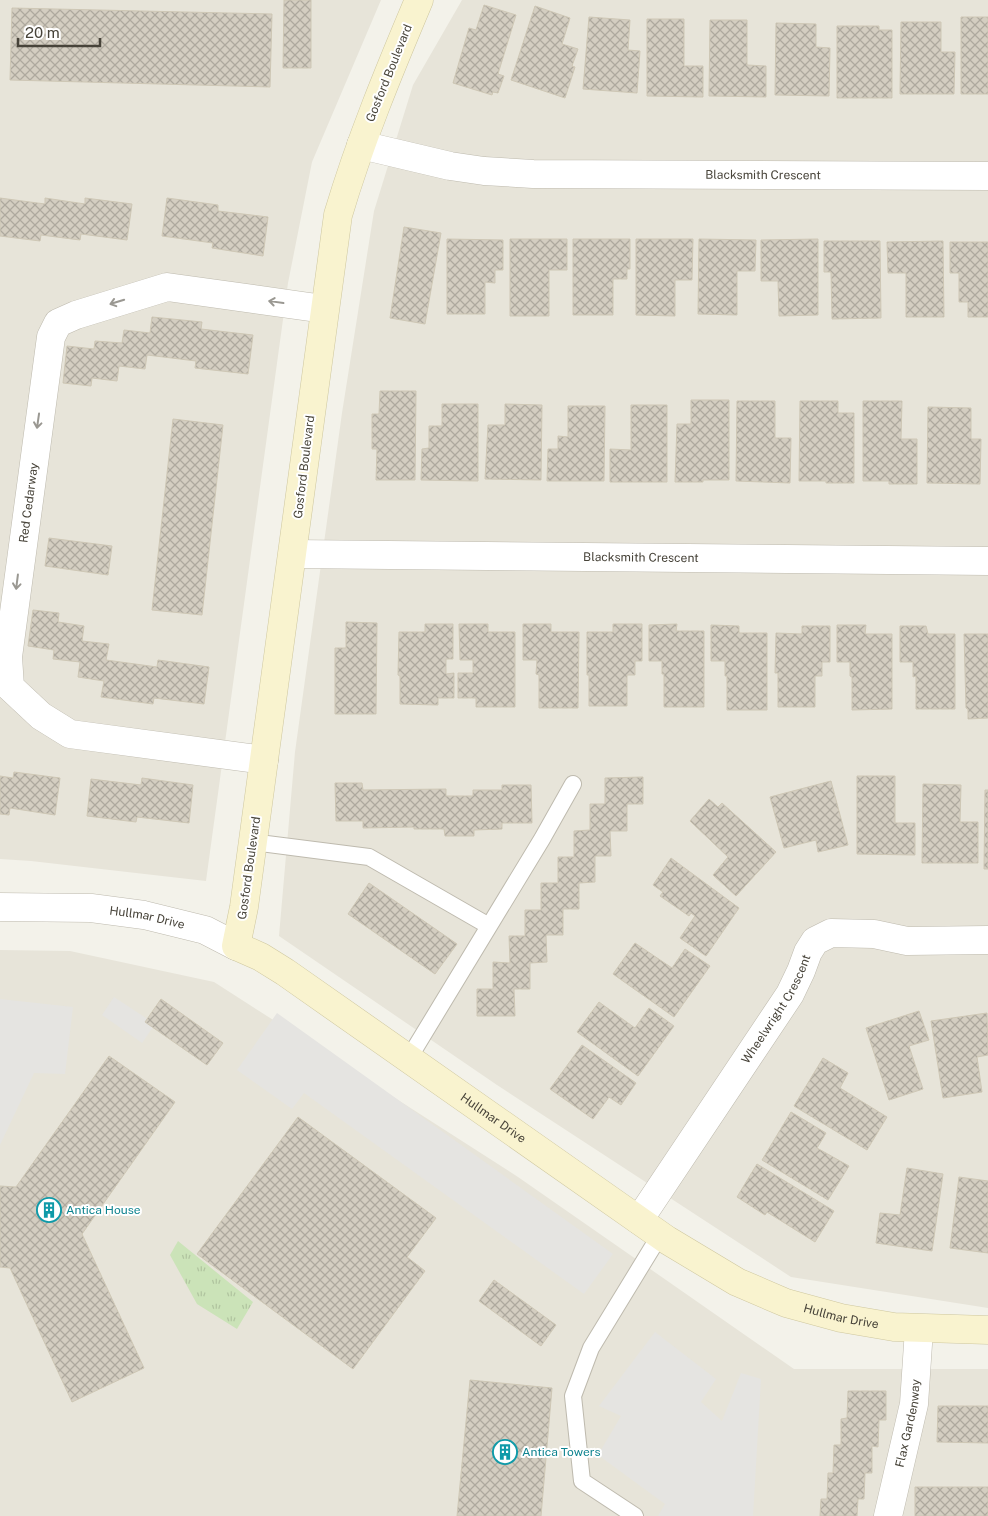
<svg xmlns="http://www.w3.org/2000/svg" width="988" height="1516" font-family="'Public Sans',sans-serif">
  <defs>
    <pattern id="park-tufts" width="24" height="20" patternUnits="userSpaceOnUse" patternTransform="scale(1.25)"><rect width="24" height="20" fill="#cbe3b8"/><path d="M3 7l-1-3M5 7V3M7 7l1-3M15 17l-1-3M17 17v-4M19 17l1-3" fill="none" stroke="#b0c49f"/></pattern>
    <pattern id="building-cross-hatch" width="8" height="8" patternUnits="userSpaceOnUse" patternTransform="scale(1.25)"><rect width="8" height="8" fill="#d4cec1"/><path d="M0 0l8 8M0 8l8-8" fill="none" stroke="#aea99e"/></pattern>
  </defs>
  <rect width="100%" height="100%" fill="#f3f2ea"/>
  <path fill="#e7e4d9" d="M0 0H381L312 162 288 283 206 881 31 861 0 859Z
    M462 0H988V1308L791 1277 497 1085 279 936 295 752 342 413 374 211 413 85Z
    M0 950 70 951 214 982 518 1177 794 1369H988V1516H0Z"/>
  <path fill="url(#park-tufts)" d="M178 1241 253 1302 237 1329 197 1304 170 1255Z"/>
  <path fill="#e5e4e1" d="M114 997 155 1024 142 1043 102 1015Z
    M0 999 73 1007 65 1074 34 1073 0 1145Z
    M277 1013 613 1254 584 1294 304 1093 292 1109 237 1070Z
    M655 1332 716 1379 701 1402 722 1421 741 1373 761 1379 753 1516H658L665 1504 598 1455 621 1416 599 1406Z"/>
  <path fill="url(#building-cross-hatch)" stroke="#cec7b5" d="M284 0H311V68H283Z
    M484 5 516 15 498 74 504 76 498 93 493 92 492 95 453 83 469 28 476 30Z
    M535 6 570 18 562 44 578 49 572 66 575 67 565 98 511 80Z
    M12 8 272 14 270 87 10 80Z
    M589 17 630 20 628 50 640 51 637 93 583 89Z
    M961 17H988V94H961Z
    M647 19H684V66H703V97L647 96Z
    M710 20H747V65L766 66V97L709 96Z
    M901 22H941V52H955L954 94H900Z
    M776 23 816 24V47L830 48 829 96 775 95Z
    M837 26H879V30H892V98H837Z
    M0 198 45 204V198L85 204V198L132 204 127 240 81 234 80 240 41 235 40 241 0 236Z
    M167 198 218 205V211L268 217 263 256 212 248 213 243 162 236Z
    M404 227 441 233 425 324 390 318Z
    M447 239 503 240V270H495V283L485 282V314H447Z
    M510 239H567V270H549V316H510Z
    M573 239H630V269H627V279H613V315H573Z
    M636 239H693L692 280H675V316L636 315Z
    M699 239 756 240 755 271H737V315L698 314Z
    M818 239V315L779 316 778 281H761V240Z
    M824 241H880L881 318 832 319 831 272H824Z
    M943 241 944 317H906V273H888L887 242Z
    M950 242H988V317H968V302H959V273H950Z
    M152 317 202 322 201 329 253 335 248 374 195 368 196 361 147 355 145 369 119 366 117 381 92 378 91 386 63 383 67 346 94 349 95 341 122 343 124 330 150 333Z
    M380 391H416L415 480H376L377 449H372V414H379Z
    M691 400H729V480H703V482H675L677 424H691Z
    M737 401H775V438H791L790 483 736 481Z
    M800 401H838V413H854V483H826V481H799Z
    M863 401H902L901 439H917V484H889V481H863Z
    M442 404H478V481L421 480 422 449 429 448V426H442Z
    M505 404 542 405 541 480 485 479 488 425H505Z
    M631 405H667V482H610V449L631 450Z
    M568 406H605L604 481H547L548 449H558V436L568 437Z
    M928 407 971 408V439H981L980 484 927 483Z
    M173 419 223 425 202 615 152 610Z
    M49 538 112 546 108 575 45 566Z
    M33 610 59 613 58 622 84 626 82 641 109 644 106 660 157 667 158 660 209 667 204 704 154 698 153 704 101 697 104 681 78 677 80 662 53 659 54 650 28 646Z
    M346 622 377 623 376 714H335V648H346Z
    M425 624H453V659H446V674L454 673V698H438V705L400 704V676L398 675 399 632H425Z
    M459 624H488V632H515V707H476V698H458V673H473V660H460Z
    M523 624H551V632H579L578 708H539V675L536 674 537 660H523Z
    M613 624H642V661H635V675H627V706H589V675H587V632H613Z
    M677 624 676 631H704V707H664V674H662V661H649V625Z
    M711 625 739 626V633H767V710H727V676H725V661H711Z
    M837 625H866L865 634H892V709L852 710V677L850 676V662H837Z
    M802 626H830V662H822V676H815V707H778V673H775L776 633 802 634Z
    M900 626H926L928 634H955V709H916V676L913 677V662H900Z
    M964 634H988V718L968 719V709L966 708Z
    M14 772 60 778 55 815 10 808 9 815 0 814V776L13 778Z
    M857 776H895V823H915V855L857 854Z
    M643 777V804H627V831H610L611 856H595V882L579 883V909H563V935H546L547 962 530 963V989H514L515 1016H477V989H493V962L510 963 509 936H525V910H541V883H558V857H574V831L590 830V804H605V778Z
    M142 778 193 785 189 823 137 817 136 822 87 816 91 779 141 785Z
    M831 781 848 845 818 852 816 840 784 848 770 797Z
    M335 783H362L363 790 446 789V796H473V790H502V785H531L532 823H502V829L474 830V836H445L444 829H414V827L363 828V821H336Z
    M923 784 961 785 960 822H978V863H922Z
    M985 790H988V869H984Z
    M709 799 718 807 722 803 776 852 736 896 713 875 728 857 690 821Z
    M671 858 739 908 706 956 680 938 695 916 691 913 689 916 660 896 663 892 653 885Z
    M369 883 457 944 435 974 348 914Z
    M635 943 672 968 685 949 710 966 674 1017 613 974Z
    M161 999 223 1043 207 1065 145 1022Z
    M599 1002 635 1028 649 1008 674 1026 638 1076 577 1032Z
    M919 1011 929 1040 909 1046 923 1089 889 1100 866 1028Z
    M987 1013 988 1055 977 1057 982 1092 943 1098 931 1021Z
    M582 1045 636 1083 621 1105 609 1097 593 1119 550 1089Z
    M109 1056 175 1102 82 1234 144 1368 72 1402 10 1268 0 1267V1186L16 1187Z
    M823 1058 848 1073 840 1088 887 1117 867 1150 794 1106Z
    M791 1112 826 1133 817 1148 849 1166 828 1200 762 1160Z
    M298 1117 436 1218 407 1257 425 1271 353 1369 197 1254Z
    M757 1164 834 1211 815 1242 767 1212 765 1215 737 1197Z
    M907 1168 943 1174 932 1251 876 1243 880 1213 900 1215Z
    M959 1177 988 1181V1253L950 1248Z
    M494 1280 556 1325 541 1346 479 1301Z
    M470 1380 552 1388 541 1516H457Z
    M848 1391H886V1420H879L878 1447 872 1446V1473H865L864 1499H858L857 1516H820L821 1499H827L828 1473H833L834 1445H841V1419L847 1418Z
    M938 1406H988V1443L937 1442Z
    M915 1487H988V1516H915Z"/>
  <g fill="none" stroke-linecap="round" stroke-linejoin="round">
    <defs>
      <path id="lane" d="M252 842 369 857 489 926
        M409 1058 542 839 573 784
        M635 1516 582 1481 573 1396 591 1348 660 1235"/>
      <g id="street">
        <path id="s1" d="M361 145 450 166 484 171 533 174 988 176"/>
        <path id="s2" d="M293 554 988 561"/>
        <path id="s3" d="M264 760 70 734 41 716 10 687 8 657 51 337 58 323 76 315 167 287 324 309"/>
        <path id="s4" d="M0 907 91 908 144 915 205 930 236 946"/>
        <path id="s5" d="M639 1220 790 994 801 971 808 952 815 941 831 933 874 934 907 941 988 940"/>
        <path id="s6" d="M888 1516 914 1404 919 1329"/>
      </g>
      <g id="secondary">
        <path id="s7" d="M419 0C389 71 360 141 338 215L244 907 236 946 261 957 285 972 667 1240 737 1282 786 1303 841 1318 894 1327 988 1330"/>
      </g>
    </defs>
    <use href="#lane" stroke="#bebaae" stroke-width="18"/>
    <use href="#street" stroke="#bebaae" stroke-width="29"/>
    <use href="#secondary" stroke="#cec79f" stroke-width="29"/>
    <use href="#lane" stroke="#fff" stroke-width="16"/>
    <use href="#street" stroke="#fff" stroke-width="28"/>
    <use href="#secondary" stroke="#f9f3cf" stroke-width="28"/>
  </g>
  <defs><path id="oneway-shaft" d="M-6 0H5M1.5-3L5.5 0L1.5 3" fill="none" stroke-width="1.6" stroke-linecap="round" stroke-linejoin="round" transform="scale(1.25)"/></defs>
  <g stroke="#9a9892">
    <use href="#oneway-shaft" transform="translate(117 302) rotate(163)"/>
    <use href="#oneway-shaft" transform="translate(276 302) rotate(-172)"/>
    <use href="#oneway-shaft" transform="translate(38 421) rotate(98)"/>
    <use href="#oneway-shaft" transform="translate(17 582) rotate(97)"/>
  </g>
  <defs>
    <symbol id="building-ring" viewBox="-11 -11 22 22"><circle r="9.5" fill="#fff" stroke="#0f9aa8" stroke-width="1.5"/><path d="M-4-6H4V6H1V3H-1V6H-4ZM-2.5-4.3h1.7v1.8h-1.7ZM.8-4.3h1.7v1.8H.8ZM-2.5-1h1.7V.8h-1.7ZM.8-1h1.7V.8H.8Z" fill="#0f9aa8"/></symbol>
  </defs>
  <g fill-rule="evenodd">
    <use href="#building-ring" x="35" y="1196" width="28" height="28"/>
    <use href="#building-ring" x="491" y="1438" width="28" height="28"/>
  </g>
  <g text-anchor="middle" stroke-width="4" stroke-linejoin="round" paint-order="stroke">
    <g font-size="12" fill="#474339" stroke="#fff">
      <text transform="translate(389 73) rotate(-68)" y="4">Gosford Boulevard</text>
      <text dy="4" stroke="none"><textPath href="#s1" startOffset="405">Blacksmith Crescent</textPath></text>
      <text transform="translate(304 467) rotate(-83)" y="4">Gosford Boulevard</text>
      <text dy="4" stroke="none"><textPath href="#s3" startOffset="458">Red Cedarway</textPath></text>
      <text dy="4" stroke="none"><textPath href="#s2" startOffset="348">Blacksmith Crescent</textPath></text>
      <text transform="translate(249 868) rotate(-82)" y="4">Gosford Boulevard</text>
      <text dy="4" stroke="none"><textPath href="#s4" startOffset="148">Hullmar Drive</textPath></text>
      <text dy="4" stroke="none"><textPath href="#s5" startOffset="252">Wheelwright Crescent</textPath></text>
      <text dy="4" stroke="none"><textPath href="#s7" startOffset="1278">Hullmar Drive</textPath></text>
      <text dy="4" stroke="none"><textPath href="#s7" startOffset="1682">Hullmar Drive</textPath></text>
      <text dy="4" stroke="none"><textPath href="#s6" startOffset="95">Flax Gardenway</textPath></text>
    </g>
    <g font-size="12" fill="#0d838f" stroke="#fff" text-anchor="start">
      <text x="66" y="1214">Antica House</text>
      <text x="522" y="1456">Antica Towers</text>
    </g>
  </g>
  <path d="M18 38v8h82v-8" fill="none" stroke="#474339" stroke-width="2.5"/>
  <text x="25" y="38" font-size="15" fill="#474339" stroke="#ffffff" stroke-width="4" paint-order="stroke">20 m</text>
</svg>
